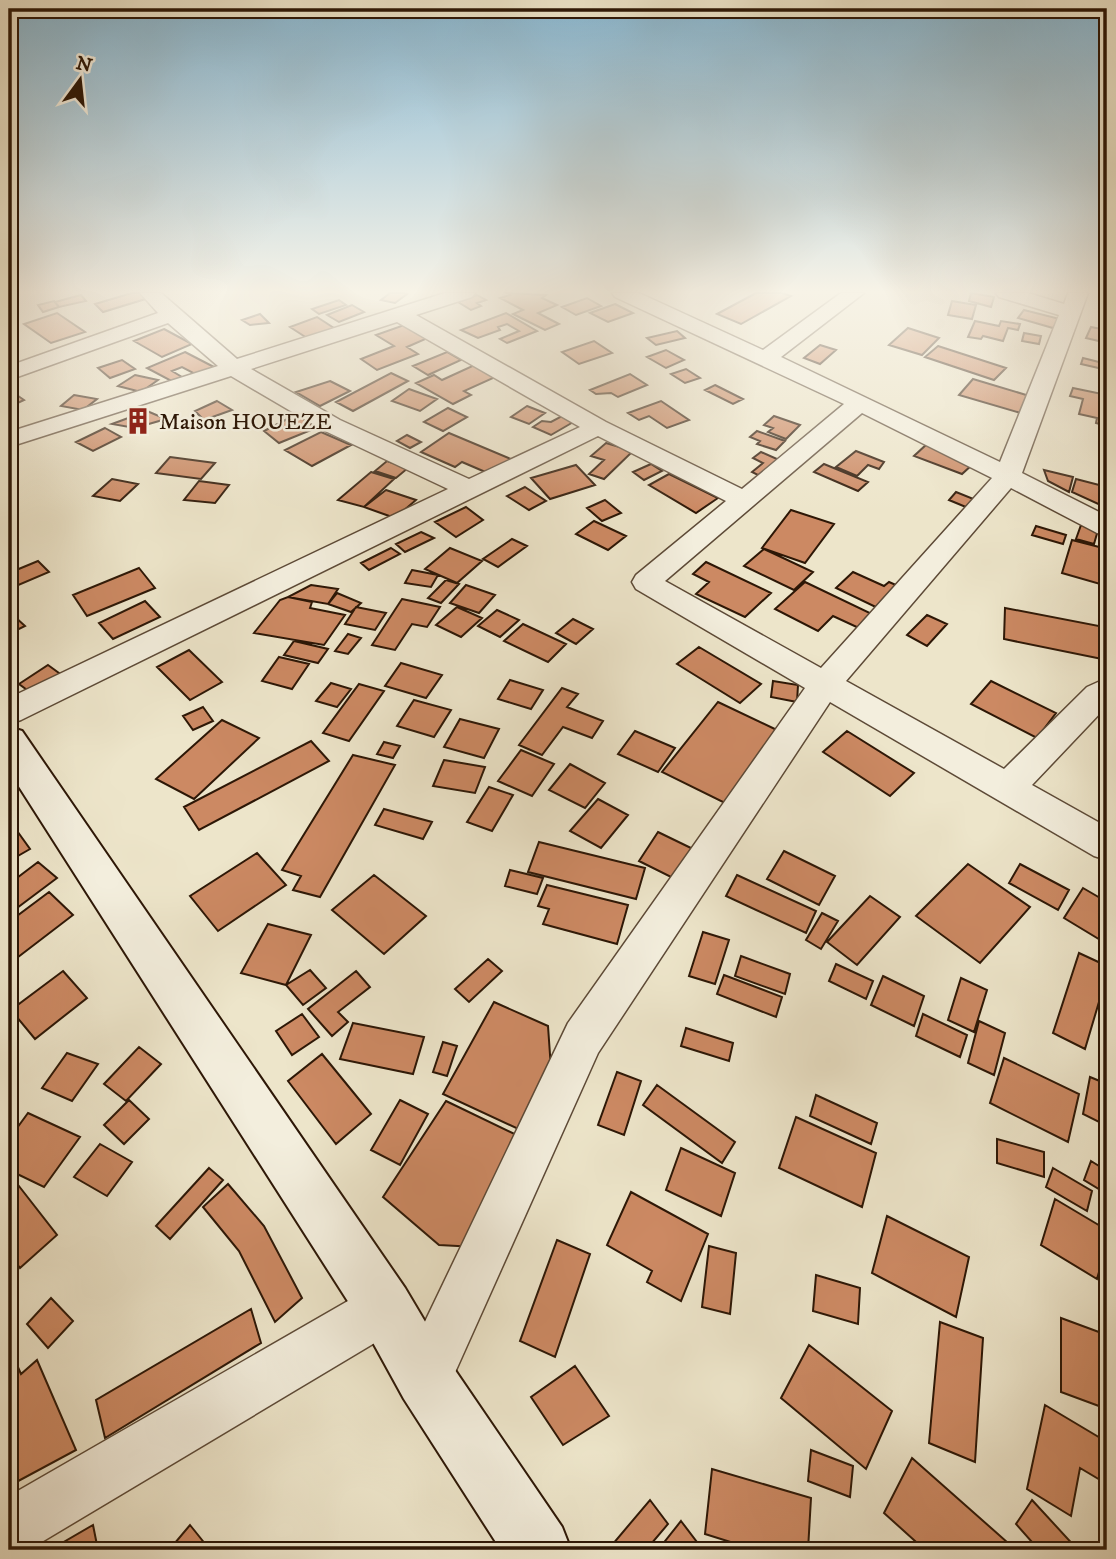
<svg xmlns="http://www.w3.org/2000/svg" width="1116" height="1559" font-family="'IM FELL DW Pica',serif">
  <rect width="100%" height="100%" fill="#ede5ca"/>
  <filter id="stains"><feTurbulence type="fractalNoise" baseFrequency=".00286" numOctaves="4"/><feColorMatrix values="0 0 0 0 .2 0 0 0 0 .09 0 0 0 0 .02 0 0 0 .5 -.17"/></filter>
  <radialGradient id="worn" r=".72"><stop offset=".6" stop-color="#630" stop-opacity="0"/><stop offset="1" stop-color="#630" stop-opacity=".3"/></radialGradient>
  <path fill="#cc8963" stroke="#2d1706" stroke-width="2" d="M132 293H147L152 297 103 312 95 304Z
    M390 293H404L407 294 395 303 381 300Z
    M507 293 546 295 542 298 557 305 538 313 559 324 545 330 513 314 523 310 500 298 510 295Z
    M756 293H782L791 296 741 324 717 314Z
    M971 293 994 297 991 307 969 301Z
    M81 295 86 301 59 307 55 302Z
    M477 295 486 300 477 303 481 306 471 310 458 302Z
    M587 298 601 306 576 315 562 307Z
    M339 300 346 305 319 314 312 309Z
    M54 301 59 307 43 312 38 305Z
    M952 301 976 305 972 319 948 315Z
    M615 304 633 313 608 322 590 313Z
    M352 305 364 312 339 322 327 315Z
    M1024 310 1060 319 1053 328 1018 318Z
    M57 313 85 332 51 343 24 324Z
    M506 313 537 331 507 343 500 339 519 331 507 324 498 327 500 330 478 338 461 330Z
    M260 314 269 323 250 325 242 320Z
    M317 317 337 330 310 340 290 327Z
    M975 321 999 326 1001 321 1020 324 1018 330 1008 328 1003 341 983 336 981 339 968 337Z
    M407 324 430 337 407 347 418 354 377 370 361 359 394 346 376 335Z
    M1091 327 1107 330V343L1086 338Z
    M908 328 939 338 922 355 889 345Z
    M164 329 192 344 162 357 134 341Z
    M677 331 685 338 656 345 647 338Z
    M1024 333 1041 336 1039 344 1022 341Z
    M594 341 612 353 579 364 562 352Z
    M820 345 836 350 820 364 804 358Z
    M938 346 1006 368 994 380 925 357Z
    M666 350 684 360 666 368 647 357Z
    M185 352 214 367 197 375 182 367 172 371 187 380 177 384 147 368Z
    M447 352 461 360 428 375 413 366Z
    M1083 358 1107 364V370L1081 364Z
    M122 360 135 369 110 378 98 368Z
    M481 362 502 374 464 391 471 395 453 404 416 383 434 375 442 380Z
    M686 369 700 378 685 383 671 374Z
    M391 373 408 381 353 411 336 402Z
    M630 374 647 385 618 397 611 393 596 394 590 390Z
    M135 375 158 380 141 392 118 386Z
    M973 379 1033 397 1024 414 959 395Z
    M330 381 350 391 320 406 296 392Z
    M715 385 743 399 733 404 705 390Z
    M1073 388 1107 395V426L1096 423 1097 418 1079 414 1083 399 1070 396Z
    M409 389 437 399 420 411 392 401Z
    M11 391 24 400 9 407V392Z
    M74 395 97 399 83 410 61 406Z
    M217 401 232 410 204 420 195 411Z
    M661 401 689 420 667 428 649 416 639 420 628 413Z
    M527 406 545 413 529 424 511 417Z
    M448 408 467 417 443 431 424 422Z
    M147 411 166 419 135 428 112 424Z
    M297 414 316 428 279 443 264 431Z
    M562 416 575 421 551 435 533 427 542 421 551 422Z
    M774 416 800 425 786 439 768 432 773 428 764 425Z
    M105 428 121 437 93 451 76 442Z
    M757 431 785 441 776 450 757 444 760 441 750 437Z
    M321 432 351 445 312 466 285 450Z
    M449 433 518 462 497 477 462 462 455 467 421 452Z
    M407 435 421 442 410 448 397 441Z
    M606 443 633 451 604 479 589 474 604 460 591 456Z
    M927 444 974 463 962 474 914 456Z
    M856 451 884 462 879 469 868 465 857 476 836 467Z
    M761 452 786 463 766 479 752 472 763 463 753 458Z
    M170 457 215 463 201 479 156 473Z
    M387 461 408 468 396 478 375 471Z
    M651 464 662 471 644 480 633 472Z
    M824 464 868 482 858 491 814 472Z
    M576 465 595 485 550 499 531 478Z
    M1044 470 1073 477 1069 492 1048 481Z
    M371 472 394 479 364 507 338 500Z
    M669 474 718 498 696 513 649 485Z
    M112 479 138 484 120 501 93 496Z
    M1076 479 1107 487V508L1072 492Z
    M199 481 229 485 215 503 184 500Z
    M525 487 546 501 529 510 507 496Z
    M386 490 416 500 395 518 364 507Z
    M956 492 981 502 973 510 949 500Z
    M605 500 621 513 602 521 587 508Z
    M466 507 483 520 456 537 435 522Z
    M791 510 834 524 805 563 762 548Z
    M594 521 626 536 608 550 576 534Z
    M1081 525 1098 530 1094 544 1076 539Z
    M1036 526 1066 535 1063 544 1032 535Z
    M421 532 434 538 405 552 396 544Z
    M512 539 527 546 498 567 483 559Z
    M1072 540 1107 549V586L1062 573Z
    M391 548 400 554 369 570 361 563Z
    M450 548 482 561 457 583 425 569Z
    M764 549 813 572 794 590 744 566Z
    M38 561 49 572 9 589V573Z
    M706 562 771 593 745 617 696 594 709 582 693 574Z
    M139 568 155 588 87 616 73 595Z
    M412 570 438 575 431 587 405 583Z
    M853 572 884 586 889 582 903 588 882 610 836 588Z
    M446 580 459 584 441 603 428 598Z
    M805 582 874 615 861 629 833 616 818 631 775 609Z
    M311 585 338 589 328 604 288 597Z
    M466 585 495 595 479 613 450 603Z
    M337 593 361 603 351 612 328 604Z
    M288 597 312 602 310 608 345 615 324 645 254 633 280 600Z
    M402 599 440 607 427 627 412 624 395 650 372 645Z
    M145 601 160 617 113 639 99 623Z
    M356 607 386 613 375 630 345 624Z
    M457 607 482 618 461 637 436 625Z
    M1005 608 1099 626 1102 659 1004 639Z
    M497 610 519 620 500 637 478 626Z
    M927 615 947 624 927 646 907 635Z
    M14 616 25 626 9 634V619Z
    M573 619 593 629 576 644 556 633Z
    M523 624 566 644 548 662 504 641Z
    M348 634 361 638 348 654 335 651Z
    M294 641 328 649 318 663 284 655Z
    M699 647 761 684 740 703 677 664Z
    M189 650 222 682 190 700 157 667Z
    M279 657 309 664 292 689 262 681Z
    M401 663 442 675 426 698 385 686Z
    M48 665 63 676 34 695 19 684Z
    M510 680 543 690 531 709 498 699Z
    M773 681 798 685 797 702 771 697Z
    M991 681 1056 713 1037 738 971 704Z
    M331 683 351 689 337 707 316 701Z
    M359 684 384 691 349 741 323 733Z
    M562 688 578 694 567 707 603 721 592 738 563 727 542 755 519 745Z
    M414 700 451 710 434 737 397 726Z
    M718 702 779 731 727 804 662 772Z
    M203 707 213 721 193 730 183 716Z
    M460 719 499 729 484 758 444 747Z
    M222 720 259 738 194 799 156 779Z
    M635 731 675 748 658 772 618 754Z
    M847 731 914 773 890 796 823 752Z
    M311 741 329 761 199 830 184 807Z
    M384 742 400 746 393 758 377 754Z
    M521 750 554 764 532 796 498 781Z
    M353 755 395 765 320 897 293 890 301 876 282 870Z
    M444 760 485 767 475 793 433 786Z
    M570 764 605 783 585 808 549 790Z
    M489 787 513 795 492 831 467 822Z
    M598 799 628 815 601 848 570 831Z
    M384 809 432 822 423 839 375 825Z
    M15 828 30 849 9 861V831Z
    M658 832 693 849 675 879 639 861Z
    M539 842 645 868 636 899 528 872Z
    M784 851 835 876 819 905 767 879Z
    M257 853 286 885 218 931 190 896Z
    M38 862 57 878 9 914V884Z
    M968 864 1030 907 980 963 916 916Z
    M1020 864 1069 890 1058 910 1009 883Z
    M510 870 543 878 537 894 505 886Z
    M374 875 426 916 384 954 332 910Z
    M737 875 816 911 806 933 726 896Z
    M547 885 628 905 617 944 543 924 549 909 538 906Z
    M1083 888 1107 902V944L1064 918Z
    M49 892 73 915 9 964V932L14 928 9 922Z
    M870 896 900 917 857 965 827 942Z
    M822 913 838 921 821 949 806 940Z
    M268 924 311 935 286 985 241 973Z
    M703 932 729 940 715 984 689 976Z
    M1079 953 1107 966V975L1085 1049 1053 1033Z
    M741 956 790 974 785 994 735 976Z
    M488 959 502 971 469 1002 455 989Z
    M836 964 873 981 866 999 829 981Z
    M310 970 326 988 303 1005 286 985Z
    M63 971 87 998 35 1039 11 1010Z
    M356 971 370 987 338 1012 348 1022 332 1036 308 1009Z
    M724 975 782 997 776 1017 717 994Z
    M883 976 924 996 914 1026 871 1005Z
    M961 978 987 990 974 1032 948 1020Z
    M494 1002 548 1026 551 1069 527 1133 443 1094Z
    M302 1014 319 1037 292 1055 276 1031Z
    M923 1014 967 1035 960 1057 916 1036Z
    M979 1021 1005 1033 994 1075 968 1063Z
    M353 1023 424 1037 413 1074 340 1059Z
    M686 1028 733 1043 729 1061 681 1046Z
    M443 1042 457 1046 447 1076 433 1072Z
    M139 1047 161 1064 126 1101 104 1084Z
    M67 1053 98 1064 72 1101 42 1088Z
    M322 1054 371 1114 336 1144 288 1081Z
    M1004 1058 1079 1094 1068 1142 990 1103Z
    M617 1072 641 1081 624 1135 598 1125Z
    M1090 1077 1107 1084V1126L1083 1114Z
    M657 1085 735 1142 722 1163 643 1105Z
    M816 1095 877 1123 871 1144 810 1116Z
    M129 1100 149 1119 124 1144 104 1125Z
    M400 1100 428 1114 400 1165 371 1150Z
    M446 1101 525 1139 476 1247 439 1245 383 1197Z
    M28 1113 80 1137 44 1187 9 1170V1139Z
    M796 1117 876 1153 862 1207 779 1168Z
    M997 1139 1044 1152V1177L997 1163Z
    M100 1144 132 1162 107 1196 74 1177Z
    M681 1148 735 1173 721 1216 666 1190Z
    M1091 1161 1107 1171V1194L1084 1180Z
    M209 1168 223 1180 170 1239 156 1226Z
    M1053 1168 1092 1191 1087 1211 1046 1187Z
    M15 1181 57 1235 20 1268 9 1253V1186Z
    M228 1184 264 1226 302 1298 275 1322 239 1251 203 1207Z
    M631 1192 708 1234 681 1301 647 1282 652 1271 607 1245Z
    M1055 1199 1107 1230V1244L1097 1279 1041 1245Z
    M887 1216 969 1257 956 1317 872 1273Z
    M557 1240 590 1254 555 1357 520 1341Z
    M709 1246 736 1253 730 1314 702 1307Z
    M816 1275 860 1288 858 1324 813 1311Z
    M51 1298 73 1321 48 1348 27 1324Z
    M251 1309 261 1343 105 1438 96 1400Z
    M1061 1318 1107 1335V1409L1061 1392Z
    M940 1322 983 1338 975 1462 929 1443Z
    M809 1345 892 1411 866 1469 781 1398Z
    M9 1347 21 1374 37 1360 76 1450 9 1486Z
    M575 1366 609 1416 563 1445 531 1397Z
    M1045 1405 1107 1442V1484L1080 1468 1071 1516 1027 1489Z
    M811 1450 853 1466 850 1497 808 1481Z
    M912 1458 1016 1550H925L884 1513Z
    M712 1469 811 1498 808 1550H756L705 1534Z
    M650 1500 668 1524 646 1550H616L612 1545Z
    M1032 1500 1078 1550H1039L1016 1524Z
    M681 1521 703 1550H658Z
    M93 1525 98 1550H50Z
    M190 1525 210 1550H169Z"/>
  <g fill="none" stroke-linecap="round" stroke-linejoin="round">
    <defs>
      <path id="minor" d="M140 293H161L237 359 445 293H475L472 297 416 315 606 422 742 489 844 404 615 297 612 293H639L763 350 841 293H864L781 357 1000 462 1059 315 999 297 996 293H1028L1064 304 1068 293H1088L1022 473 1107 516V535L1097 533 1011 488 846 681 1004 769 1087 687 1107 678V706L1032 785 1107 827V860L1094 856 830 702 598 1053 444 1397 425 1405 406 1397 398 1378 568 1023 805 688 636 589 632 582 636 575 726 501 598 436 21 720 9 724V698L448 489 323 430 231 376 9 447V432L218 366 168 323 9 380V366L158 313ZM397 322 580 427 469 479 340 420 251 369ZM862 413 992 478 821 668 665 581Z
        M385 1282 403 1290 411 1308 403 1326 30 1549 9 1550V1496L367 1290Z"/>
      <path id="secondary" d="M9 727 22 731 405 1288 446 1357 562 1527 571 1550H501L404 1399 365 1328 9 771Z"/>
    </defs>
    <use href="#minor" stroke="#5d4a37" stroke-width="3"/>
    <use href="#secondary" stroke="#2d1706" stroke-width="4"/>
    <use href="#minor" fill="#f3eedd" fill-rule="evenodd"/>
    <use href="#secondary" fill="#f3eedd" fill-rule="evenodd"/>
  </g>
  <linearGradient id="sky" x2="0" y2="1"><stop stop-color="#88b8d3"/><stop offset="0.57" stop-color="#f7f3e7"/><stop offset="1" stop-color="#f7f3e7" stop-opacity="0"/></linearGradient>
  <rect width="1116" height="511" fill="url(#sky)"/>
  <defs>
    <symbol id="building-bare" viewBox="-9 -9 18 18"><path d="M-4-6H4V6H1V3H-1V6H-4ZM-2.5-4.3h1.7v1.8h-1.7ZM.8-4.3h1.7v1.8H.8ZM-2.5-1h1.7V.8h-1.7ZM.8-1h1.7V.8H.8Z" fill="#8f2418" stroke="#f3eedd" stroke-width="2.5" paint-order="stroke"/></symbol>
  </defs>
  <g fill-rule="evenodd">
    <use href="#building-bare" x="119" y="402" width="38" height="38"/>
  </g>
  <g text-anchor="middle" stroke-width="5" stroke-linejoin="round" paint-order="stroke">
    <g font-size="23" fill="#2d1706" stroke="#f3eedd" text-anchor="start">
      <text x="159" y="429">Maison HOUEZE</text>
    </g>
  </g>
  <rect width="1116" height="1559" fill="none" stroke="#ede5ca" stroke-width="35"/>
  <rect x="10" y="10" width="1095" height="1538" fill="none" stroke="#2d1706" stroke-width="3.5"/>
  <rect x="18" y="18" width="1081" height="1524" fill="none" stroke="#2d1706" stroke-width="2"/>
  <g transform="translate(80 80) rotate(15)" stroke="#f3eedd" stroke-width="5" paint-order="stroke">
  <path d="M0-5L12 26L0 18L-12 26Z" fill="#2d1706"/>
  <text y="-10" font-size="19" font-weight="bold" text-anchor="middle" fill="#2d1706">N</text>
  </g>
  <rect width="100%" height="100%" filter="url(#stains)"/>
  <rect width="100%" height="100%" fill="url(#worn)"/>
</svg>
